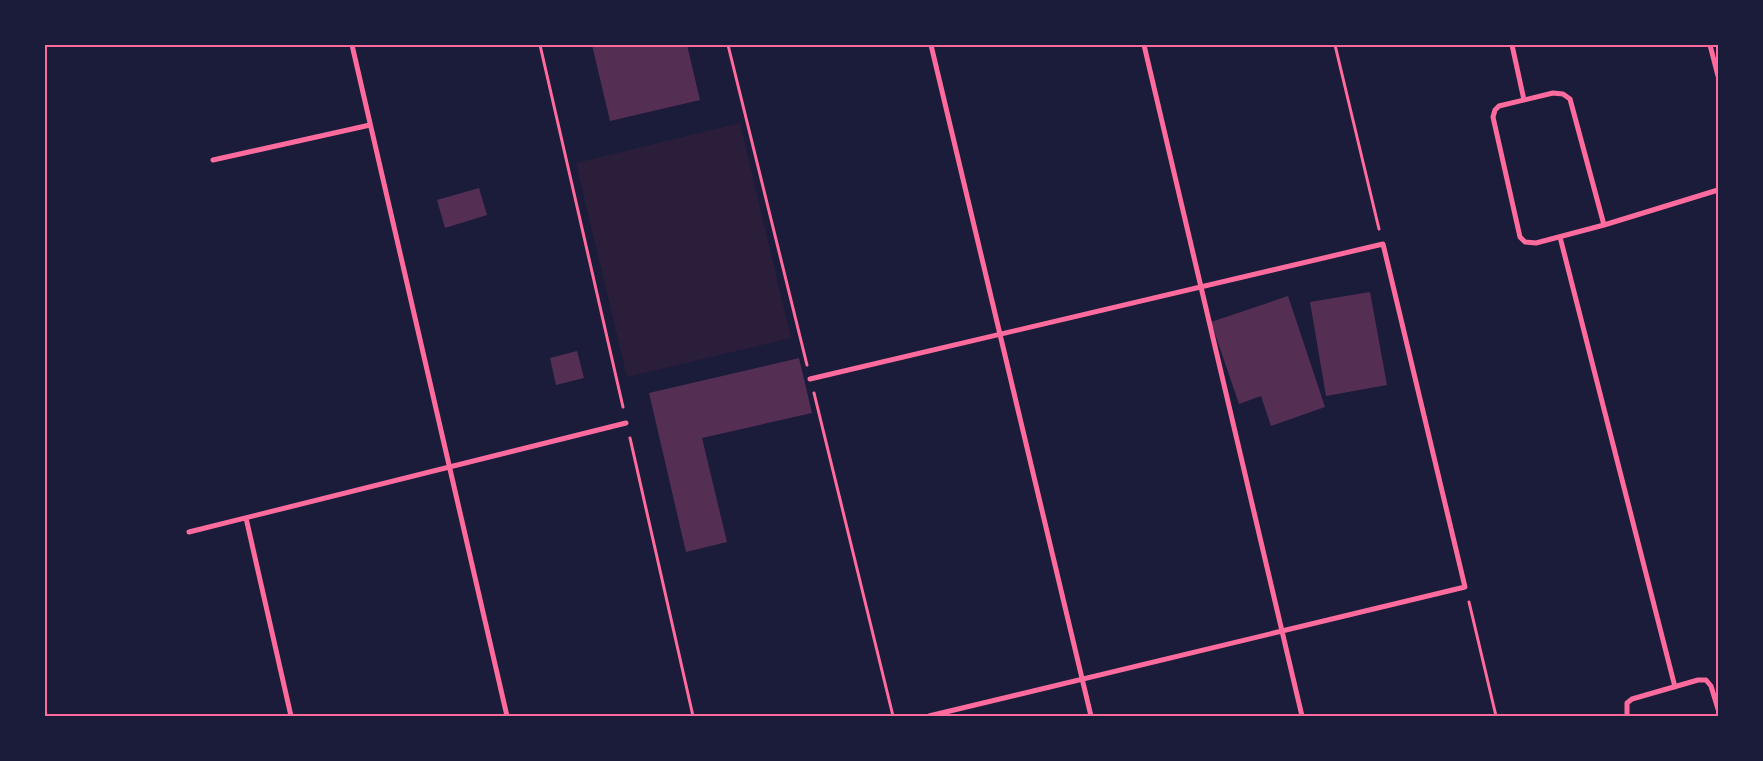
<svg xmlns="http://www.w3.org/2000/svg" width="1763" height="761" font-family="'Archivo Narrow',sans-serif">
  <rect width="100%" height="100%" fill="#1b1b3a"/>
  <path fill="#2a1e3b" d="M740 123 791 338 627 377 576 163Z"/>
  <path fill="#542f53" d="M592 45H687L700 100 610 121Z
    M479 188 487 215 445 228 437 200Z
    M1370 292 1387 385 1326 396 1310 302Z
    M1288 296 1325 407 1271 426 1261 396 1239 404 1211 322Z
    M577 351 584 378 556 385 550 358Z
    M799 358 812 413 702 438 727 542 686 552 649 393Z"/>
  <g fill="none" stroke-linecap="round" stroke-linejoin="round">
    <path stroke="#ff6b9d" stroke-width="3" d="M540 45 623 407
      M728 45 807 365
      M1335 45 1379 229
      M814 393 893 716
      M630 438 693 716
      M1469 602 1496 716"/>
    <path stroke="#ff6b9d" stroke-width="5" d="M352 45 507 716
      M931 45 1091 716
      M1144 45 1302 716
      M1512 45 1524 100
      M1710 45 1718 76
      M213 160 370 125
      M1604 225 1570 99 1563 94 1553 93 1499 106 1495 110 1493 117 1520 237 1525 242 1536 243 1604 225 1718 190
      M1560 237 1675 687
      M810 379 1383 244 1465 587 929 716
      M246 518 291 716
      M189 532 626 423
      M1627 716V703L1632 699 1698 680H1706L1711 686 1718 709"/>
  </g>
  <rect width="1763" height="761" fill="none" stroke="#1b1b3a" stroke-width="92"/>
  <rect x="46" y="46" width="1671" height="669" fill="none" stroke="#ff6b9d" stroke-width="2"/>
</svg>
